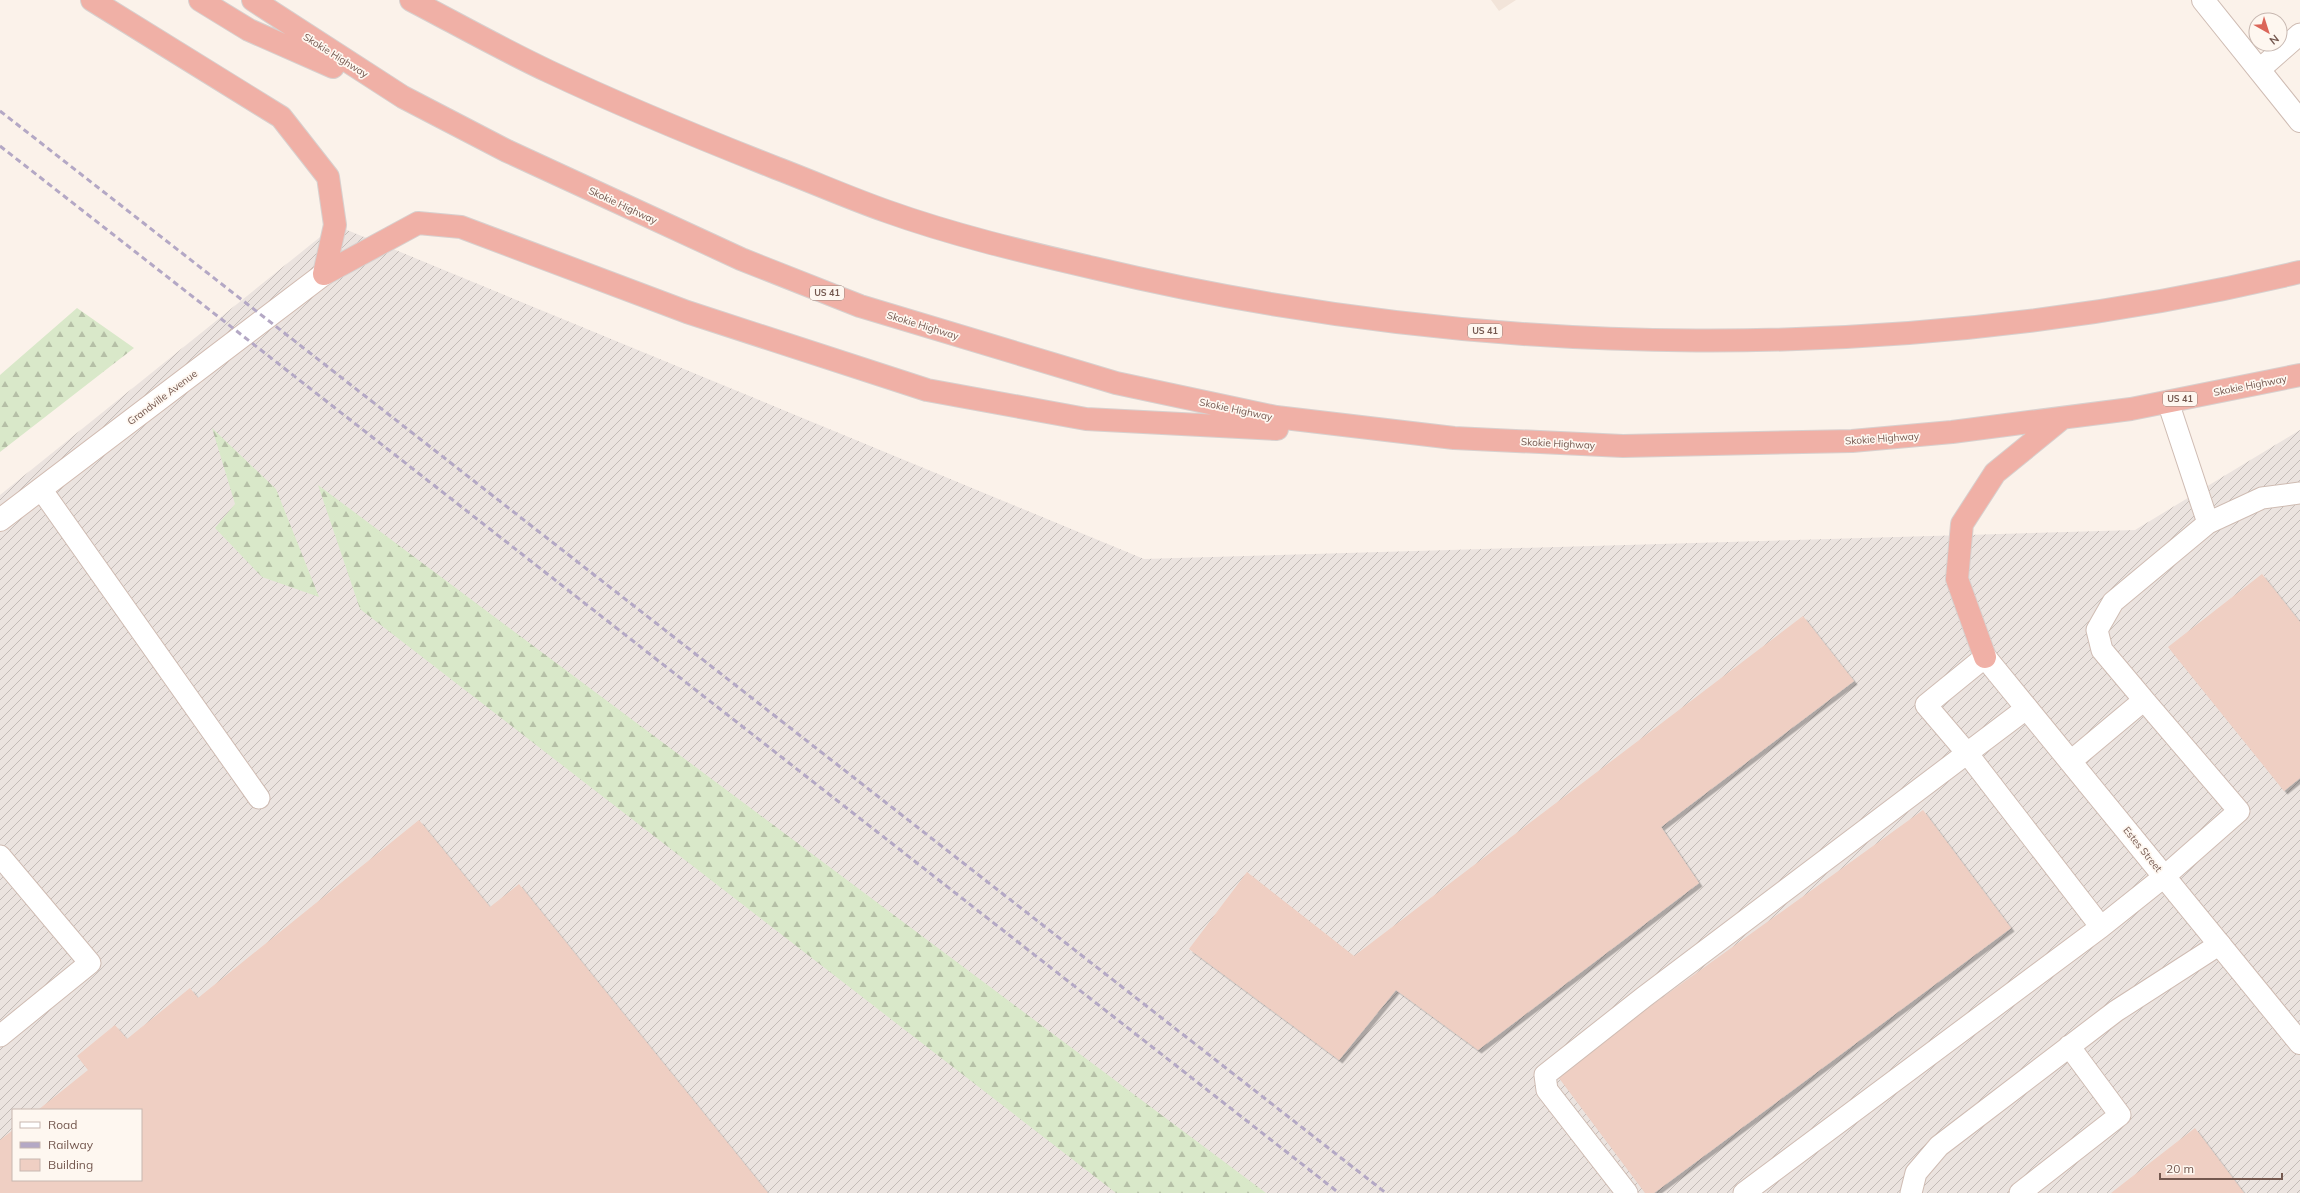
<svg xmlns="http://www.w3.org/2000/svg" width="2300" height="1193" font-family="Mulish,sans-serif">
  <defs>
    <pattern id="industrial-furrows" width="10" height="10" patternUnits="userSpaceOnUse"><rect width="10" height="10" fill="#ebe3df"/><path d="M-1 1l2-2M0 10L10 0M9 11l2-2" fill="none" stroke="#c3bbb7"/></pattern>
    <pattern id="forest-firs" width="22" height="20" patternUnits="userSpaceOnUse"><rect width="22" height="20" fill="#d9e8c9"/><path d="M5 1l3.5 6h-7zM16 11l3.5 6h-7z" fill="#b5bfa6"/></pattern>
    <filter id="shadow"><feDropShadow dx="3.5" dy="3.5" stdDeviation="0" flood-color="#0004"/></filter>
  </defs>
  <rect width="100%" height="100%" fill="#fbf2ea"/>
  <path fill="#f2e4d9" d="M1491 0H1516L1499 11Z"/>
  <path fill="url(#industrial-furrows)" fill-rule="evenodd" d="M335 225 1144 559 2135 530 2300 430V1193H0V495ZM13 1110H141V1180H13Z"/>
  <path fill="url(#forest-firs)" d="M77 308 134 348 0 452V375Z
    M212 428 276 489 319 597 262 577 215 528 235 504Z
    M318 485 1266 1193H1116L360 609Z"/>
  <path fill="#efcfc3" filter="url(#shadow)" d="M2262 574 2300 622V778L2284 791 2168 647Z
    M1803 616 1854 681 1661 827 1699 883 1478 1050 1396 990 1339 1060 1189 949 1247 872 1354 956Z
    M1923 810 2011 928 1654 1193H1645L1556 1074Z
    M419 820 490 907 519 884 768 1193H0V1140L13 1130V1180H141V1110H38L88 1070 77 1056 115 1025 127 1039 190 988 198 998Z
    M2195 1128 2244 1193H2111Z"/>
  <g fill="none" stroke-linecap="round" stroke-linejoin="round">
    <defs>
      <path id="lane" d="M2259 70 2300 34
        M41 489 259 798
        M2208 523 2262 498 2300 493
        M1985 657 1926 705 1967 753 2101 927 2165 876 2239 811 2144 700
        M2071 761 2144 700 2102 650 2097 630 2113 602 2208 523 2168 402
        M0 856 90 963 0 1036
        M1627 1193 1547 1090 1545 1075 1644 997 2027 708
        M1744 1193 2101 927
        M1911 1193 1916 1173 1939 1146 2116 1011 2220 944
        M2020 1193 2120 1115 2069 1046"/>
      <path id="street" d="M2203 0 2300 121
        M1985 657 2300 1043"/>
      <path id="secondary" d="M0 520 324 274"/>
      <path id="highway" d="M92 0 281 117 328 177 335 225 324 274
        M200 0 249 30 333 67
        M253 0 403 97 507 151 741 259 860 306 1116 383 1276 417 1454 438 1623 446 1852 441 1952 432 2131 409 2300 375
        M411 0C457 24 503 50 550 72 624 107 700 138 776 168 813 182 849 198 886 211 953 235 1024 252 1094 268 1487 362 1906 366 2300 272
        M324 274 418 223 461 227 687 312 927 390 1086 419 1277 429
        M1985 657 1957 579 1962 524 1995 473 2060 420"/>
    </defs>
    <use href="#lane" stroke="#cfbcb3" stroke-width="23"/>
    <use href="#street" stroke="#cfbcb3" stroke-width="24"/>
    <use href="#secondary" stroke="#d1bbb1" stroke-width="24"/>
    <use href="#highway" stroke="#d8d0ce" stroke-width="24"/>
    <use href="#lane" stroke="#fff" stroke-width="21"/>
    <use href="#street" stroke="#fff" stroke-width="22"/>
    <use href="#secondary" stroke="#fff" stroke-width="22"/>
    <use href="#highway" stroke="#f0b0a6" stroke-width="22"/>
    <path stroke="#b4a8c5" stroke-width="3" stroke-dasharray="6 4" stroke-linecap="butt" d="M0 111 1386 1193
      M0 146 1339 1193"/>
  </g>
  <g text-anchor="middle" stroke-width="3.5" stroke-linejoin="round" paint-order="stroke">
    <g fill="#fef7f0" stroke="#9d887f" stroke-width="1">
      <rect x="810" y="286" width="34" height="14" rx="3"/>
      <rect x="1468" y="324" width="34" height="14" rx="3"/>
      <rect x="2163" y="392" width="34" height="14" rx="3"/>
    </g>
    <g font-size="9" font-weight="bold" fill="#74584f">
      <text x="827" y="296">US 41</text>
      <text x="1485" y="334">US 41</text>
      <text x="2180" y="402">US 41</text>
    </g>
    <g font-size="10" fill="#74584f" stroke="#fef7f0">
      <text transform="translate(336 55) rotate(32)" y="4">Skokie Highway</text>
      <text transform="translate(623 205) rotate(25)" y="4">Skokie Highway</text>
      <text transform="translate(923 325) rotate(17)" y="4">Skokie Highway</text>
      <text transform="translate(2250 385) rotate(-11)" y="4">Skokie Highway</text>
      <text transform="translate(162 397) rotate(-37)" y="4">Grandville Avenue</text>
      <text transform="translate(1236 409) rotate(12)" y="4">Skokie Highway</text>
      <text transform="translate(1882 438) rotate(-4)" y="4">Skokie Highway</text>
      <text transform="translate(1558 443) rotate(3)" y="4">Skokie Highway</text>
      <text transform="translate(2143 849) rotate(51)" y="4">Estes Street</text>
    </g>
  </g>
  <rect x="12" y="1109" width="130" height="72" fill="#fef7f0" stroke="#c7b7b0"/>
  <rect x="20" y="1122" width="20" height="6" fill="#ffffff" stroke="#c7b7b0"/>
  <text x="48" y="1129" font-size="12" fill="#74584f">Road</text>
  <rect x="20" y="1142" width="20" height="6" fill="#b4a8c5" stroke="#c7b7b0"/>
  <text x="48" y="1149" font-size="12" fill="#74584f">Railway</text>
  <rect x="20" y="1159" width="20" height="12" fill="#efcfc3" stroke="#c7b7b0"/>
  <text x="48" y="1169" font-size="12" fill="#74584f">Building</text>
  <g transform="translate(2268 32) rotate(141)"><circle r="19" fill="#fef7f0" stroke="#c7b7b0"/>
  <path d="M0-3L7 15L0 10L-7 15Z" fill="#db6659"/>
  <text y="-6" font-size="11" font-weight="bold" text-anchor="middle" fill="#74584f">N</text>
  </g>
  <path d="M2160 1173v6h122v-6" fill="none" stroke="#74584f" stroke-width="2"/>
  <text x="2166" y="1173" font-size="12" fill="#74584f" stroke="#fef7f0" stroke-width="3" paint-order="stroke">20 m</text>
</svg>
